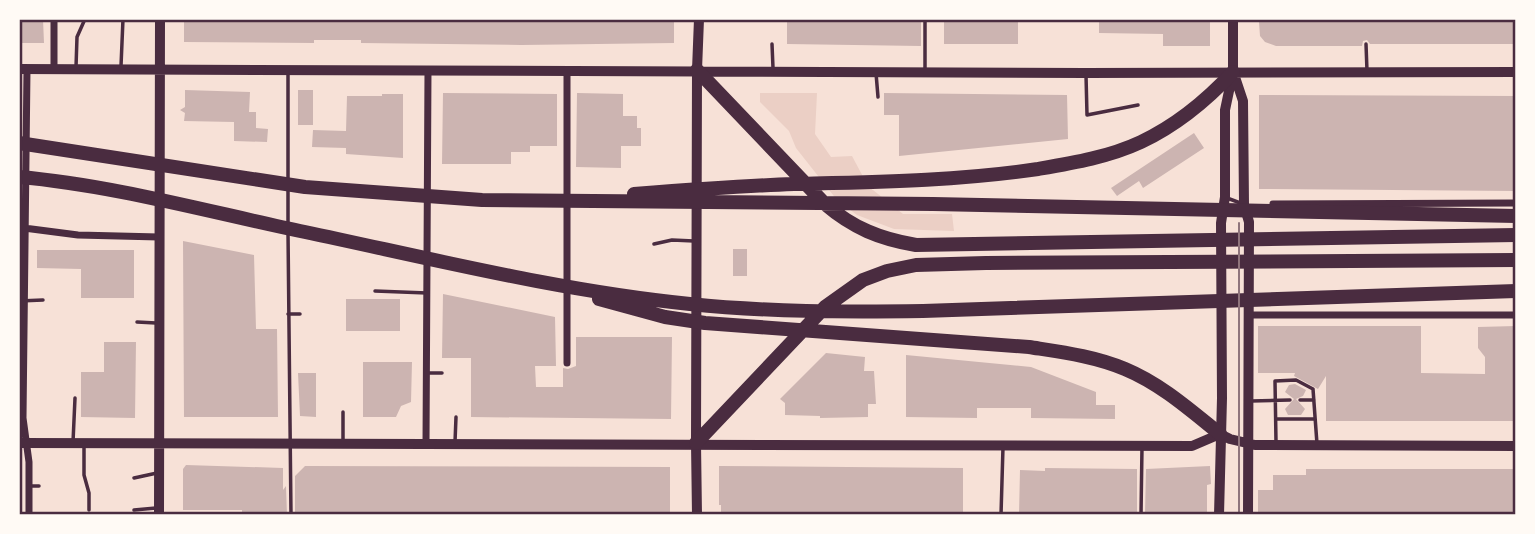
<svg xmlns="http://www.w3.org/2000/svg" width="1535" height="534" font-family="Arial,sans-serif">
  <rect width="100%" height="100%" fill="#f7e1d7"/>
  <path fill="#ebcfc5" d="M760 93H817L815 134 831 157 852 156 868 186 903 214H952L954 231 894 229 857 215 837 200 796 148 789 131 760 102Z"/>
  <path fill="#ccb4b1" d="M19 19H43L44 43H19Z
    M184 19H674V43L521 45 361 43V40H314V43L184 42Z
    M787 19H921V46L787 44Z
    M944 19H1018V44H944Z
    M1099 19H1210V46H1163V34L1099 33Z
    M1262 19H1516V44H1370L1367 40 1363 41 1362 46H1276L1265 42 1260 36 1259 22H1262Z
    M185 90 250 92 249 112H256V128L268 129 267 142 234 141V122L184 121 185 113 180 110 185 107Z
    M298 90H313V125H298Z
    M443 93 557 94V146H530V152H511V164H442Z
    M577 93 623 94V116H637V128H641V146H621V168L576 167Z
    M884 93 1067 95 1068 139 899 156V115H884Z
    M382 94H403V158L346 154V148L312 147 313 130 346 131 347 96H382Z
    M1259 95 1516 96V191L1259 189Z
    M1194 133 1204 148 1143 188 1139 181 1117 196 1111 188Z
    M183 241 254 255 256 329H277L278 417H184Z
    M733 249H747V276H733Z
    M37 250H134V298H81V269L37 268Z
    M443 294 555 317 556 366H535L536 387H563V368L568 369 576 366V337H672L671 419 471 417V358H442Z
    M346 299H400V331H346Z
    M1258 326H1421V373L1485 374V357L1478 348V327L1516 326V421H1326V376L1318 389 1294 376 1295 373H1258Z
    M104 342H136L135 418 81 417V372H104Z
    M826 353 865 357 864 371H874L876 404H868V417L820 418V416L785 415V403L780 399Z
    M906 355 1031 367 1096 392V405H1115V419L1031 418V408H977V418L906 417Z
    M363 362H412L411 402 401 406 396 417H363Z
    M298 373H316V417L300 416Z
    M1295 384 1306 390 1303 396 1296 399 1305 409 1301 415H1288L1285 409 1294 399 1285 392 1289 385Z
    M186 465 283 468V490L286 486 287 515H242V510H183V469Z
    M305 466 670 467V515H295V476Z
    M719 466 963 468V515H721V505H719Z
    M1210 466 1211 484 1207 485V515H1145L1146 469Z
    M1045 468 1137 469V515H1019L1020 470 1045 471Z
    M1306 469H1516V515H1258V490H1273V475H1306Z"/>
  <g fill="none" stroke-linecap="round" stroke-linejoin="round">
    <path stroke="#4a2c40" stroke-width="3.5" d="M772 44 773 68
      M1366 44 1367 71
      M121 66 123 19
      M76 67 77 37 85 19
      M925 70V19
      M288 71V179
      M876 73 878 97
      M1086 75 1087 115 1138 105
      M1227 198 1243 204
      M288 225V187
      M288 232 291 515
      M654 244 672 240 694 241
      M375 291 427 293
      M19 301 43 300
      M288 314H300
      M137 322 156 323
      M427 373H442
      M1300 400H1314
      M1251 401 1290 400
      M1276 419H1315
      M73 442 75 398
      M343 442V412
      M455 442 456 417
      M1276 442 1275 381 1296 380 1313 389 1317 444
      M84 447V475L89 493V510
      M134 478 157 473
      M29 486H39
      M134 510 156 508
      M1001 515 1003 447
      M1141 515 1142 447"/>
    <path stroke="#4a2c40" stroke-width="7" d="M27 69 23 418 29 462V515
      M54 69V19
      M1273 204 1516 203
      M24 228 78 235 159 237
      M1249 315H1516
      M567 363V70
      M426 444 428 70"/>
    <path stroke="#4a2c40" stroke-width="10" d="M696 443 697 515"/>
    <path stroke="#4a2c40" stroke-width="10" d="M19 69 1086 73 1516 72
      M1234 74 1243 101 1244 205 1249 222 1248 515
      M1220 434 1230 439 1255 445 1516 446
      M19 443 1192 446 1220 434
      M696 443 697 70 699 19
      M159 515 160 19
      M1219 515 1222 398 1221 223 1225 197V110L1233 72V19"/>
    <path stroke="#4a2c40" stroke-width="14" d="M697 70 825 204C853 228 880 239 916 245L1516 235
      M19 143 305 187 482 200 933 204 1516 216
      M19 177C113 185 213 213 305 232 433 259 560 291 690 304 767 312 845 312 923 311L1516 291
      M634 194C687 190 740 186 794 184 876 182 957 181 1038 169 1073 163 1109 157 1141 142 1177 125 1206 101 1233 72
      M599 299 665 317 705 323 1029 347C1061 352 1094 356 1125 369 1161 384 1190 410 1220 434
      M696 443 825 307 863 280 887 271 916 265 986 263 1516 260"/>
    <path stroke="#8f747c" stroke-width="2" d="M1239 223V515"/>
  </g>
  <rect width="1535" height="534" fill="none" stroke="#fffaf5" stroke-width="42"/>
  <rect x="21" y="21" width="1493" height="492" fill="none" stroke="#4a2c40" stroke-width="2.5"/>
</svg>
